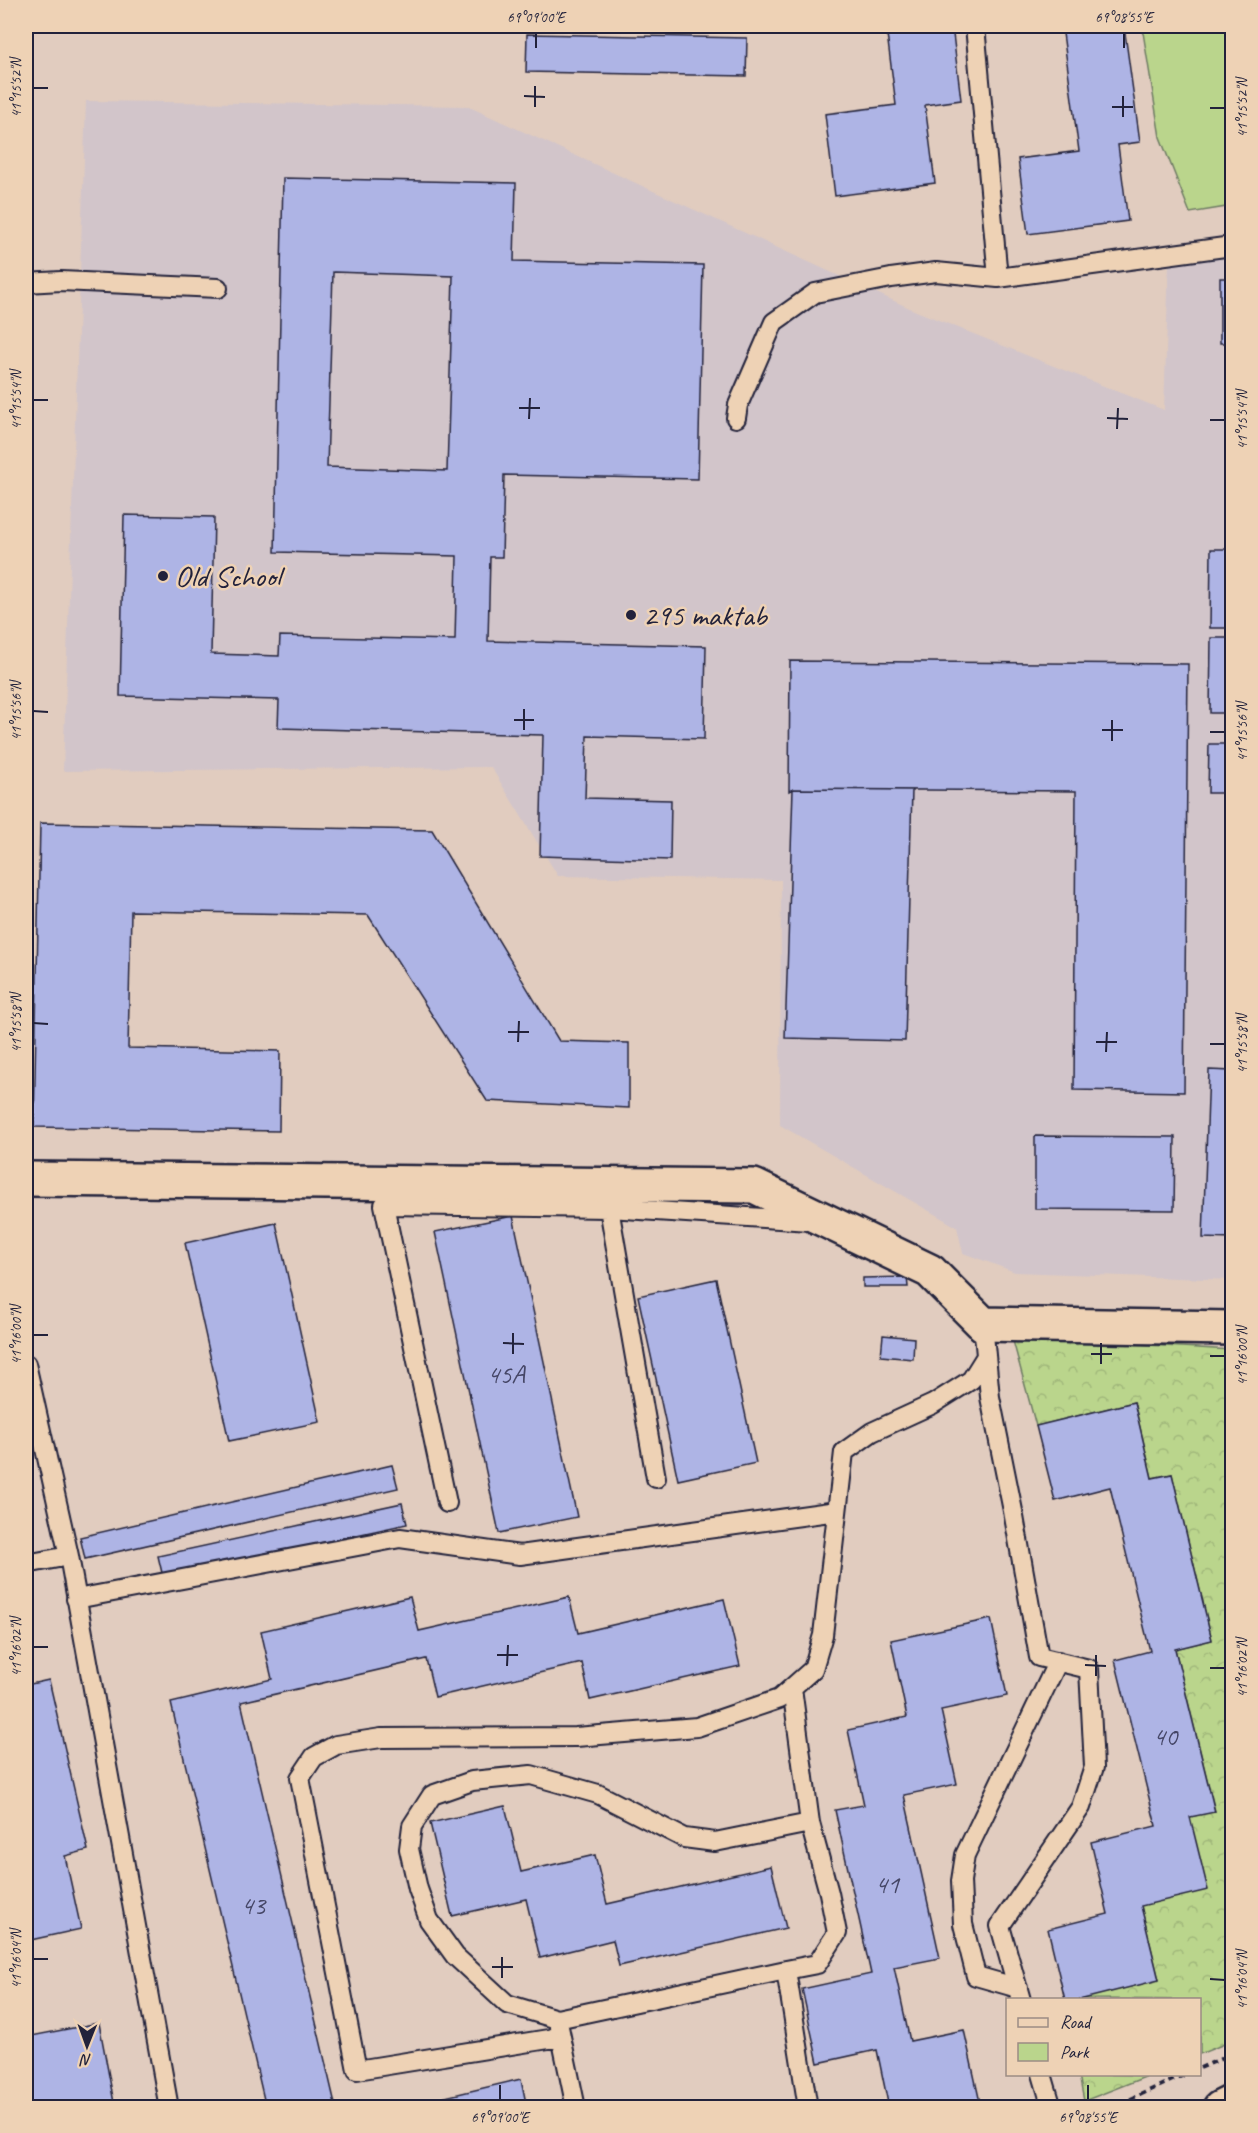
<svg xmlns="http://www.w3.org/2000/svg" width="1258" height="2133" font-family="Caveat,sans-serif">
  <defs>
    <pattern id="forest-crowns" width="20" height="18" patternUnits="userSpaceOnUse" patternTransform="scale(1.5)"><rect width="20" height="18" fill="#bad58c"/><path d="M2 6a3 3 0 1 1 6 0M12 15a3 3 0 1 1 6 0" fill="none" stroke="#a0b77a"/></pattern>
  </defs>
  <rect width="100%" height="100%" fill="#e1ccbf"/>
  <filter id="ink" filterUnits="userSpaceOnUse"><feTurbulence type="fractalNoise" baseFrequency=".0167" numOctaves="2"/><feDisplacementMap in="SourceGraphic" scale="12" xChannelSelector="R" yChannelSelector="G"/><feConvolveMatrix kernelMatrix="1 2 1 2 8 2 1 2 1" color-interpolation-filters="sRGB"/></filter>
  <g filter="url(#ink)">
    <path fill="#d2c5ca" d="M86 101 467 106 916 311 1164 410 1169 263 1232 255V1280L1015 1272 963 1253 957 1227 780 1125 781 880 558 876 491 767 63 771Z"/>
    <path fill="#bad58c" stroke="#6e7c64" stroke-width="1.5" d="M1142 26H1232V206L1190 213 1160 137Z"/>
    <path fill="url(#forest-crowns)" stroke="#6e7c64" stroke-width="1.5" d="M1012 1337 1232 1350V2041L1200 2054V2000L1079 1999 1159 1980 1141 1906 1190 1817 1215 1811 1175 1649 1212 1640 1172 1474 1152 1478 1134 1402 1036 1426Z
      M1079 2075V2074L1150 2075 1084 2101Z"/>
    <path fill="#aeb4e5" stroke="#22223b" stroke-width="1.5" fill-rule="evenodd" d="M886 26H952L961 100 925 105 935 183 835 196 825 114 896 105Z
      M1062 26H1124L1140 142 1118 145 1128 221 1028 234 1018 159 1079 151Z
      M527 34 747 38 746 76 526 72Z
      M283 178 516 183 514 261 703 265 698 479 504 475 502 557H490L488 641 706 646 704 739 587 736 585 798 671 800 670 860 540 856 543 735 278 728 279 700 120 696 124 515 214 517 211 654 279 656 280 636 455 640 457 556 275 552ZM333 272 453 276 447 471 327 467Z
      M1220 278H1232V343H1220Z
      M1228 468H1232V528H1227Z
      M1211 549H1232V628H1210Z
      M1211 638H1232V713H1210Z
      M790 661 1188 664 1184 1092 1074 1090 1076 791 793 789 789 791Z
      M1209 744H1232V793H1208Z
      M793 789 912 790 905 1041 785 1038Z
      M40 823 432 830 559 1041 629 1043V1108L487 1101 368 915 131 911 128 1048 280 1051 279 1131 34 1127Z
      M1209 1070 1232 1071V1239L1203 1238Z
      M1035 1136 1175 1137 1174 1210 1035 1209Z
      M513 1216 577 1517 499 1533 435 1232Z
      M276 1223 320 1422 229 1441 185 1243Z
      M907 1277 908 1287H863V1278Z
      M716 1279 756 1463 678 1480 638 1296Z
      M883 1335 914 1338 913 1359 881 1356Z
      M1134 1402 1152 1478 1172 1474 1212 1640 1175 1649 1215 1812 1190 1817 1208 1890 1141 1906 1159 1980 1079 2000H1065L1048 1929 1108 1914 1091 1842 1156 1826 1115 1660 1150 1651 1110 1487 1055 1501 1036 1426Z
      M392 1465 398 1488 85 1559 80 1537Z
      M402 1503 407 1524 163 1577 158 1556Z
      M410 1597 419 1631 569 1597 578 1633 724 1599 740 1666 590 1700 582 1663 435 1697 426 1659 241 1702 336 2108H266L171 1703 272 1679 261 1631Z
      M991 1619 1007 1696 941 1710 957 1784 904 1795 940 1958 894 1967 910 2041 964 2030 981 2107 889 2108 877 2050 818 2063 802 1989 871 1974 835 1810 864 1805 848 1730 907 1717 891 1640Z
      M49 1680 88 1850 65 1856 81 1929 26 1941V1685Z
      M505 1806 521 1872 595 1855 607 1904 771 1866 786 1928 619 1966 613 1940 540 1958 526 1899 452 1916 430 1823Z
      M99 2023 115 2108H26V2037Z
      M521 2079 527 2108H399Z"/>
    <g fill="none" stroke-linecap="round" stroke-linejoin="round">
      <defs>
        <path id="service" d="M975 26 998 278
          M26 283 61 281 218 288
          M736 418 738 405 774 322 815 293 891 278 936 272 998 278 1232 246
          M609 1208 656 1478
          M983 1324 990 1397 1013 1511 1039 1657 1089 1669 1094 1767 1081 1807 1000 1926 1021 2000
          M26 1364 69 1556 169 2108
          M447 1503 384 1205 609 1208 810 1221
          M26 1564 69 1556
          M76 1599 400 1538 520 1555 837 1511
          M786 1970 817 1964 837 1933 829 1893 810 1823 792 1688
          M1018 1988 976 1976 963 1924 961 1881 965 1855 1058 1661
          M559 2027 576 2108
          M561 2037 357 2070 300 1778 314 1757 336 1745 381 1738 576 1737 697 1727 779 1699 813 1669 823 1635 844 1452 872 1432 933 1404 971 1380 986 1356
          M1042 2074 1052 2108
          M808 2108 786 1970 557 2019 507 2004 455 1956 429 1920 418 1889 409 1849 412 1826 432 1795 472 1781 531 1775 598 1794 684 1838 715 1842 810 1823"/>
        <path id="minor" d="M26 1179 754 1186 930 1271 983 1324 1232 1328"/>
        <path id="tertiary" d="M1220 2108 1232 2102"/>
      </defs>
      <use href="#service" stroke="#22223b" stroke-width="22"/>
      <use href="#minor" stroke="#22223b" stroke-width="38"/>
      <use href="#tertiary" stroke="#22223b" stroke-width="38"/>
      <path stroke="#22223b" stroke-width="4" stroke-dasharray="6 4.5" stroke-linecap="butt" d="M1200 2068 1232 2054
        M1111 2108 1186 2074"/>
      <use href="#service" stroke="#eed2b5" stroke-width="18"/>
      <use href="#minor" stroke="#eed2b5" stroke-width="33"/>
      <use href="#tertiary" stroke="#eed2b5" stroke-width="33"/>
    </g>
  </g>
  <path fill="none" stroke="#22223b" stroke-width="2" d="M536 48V33M1124 48V33M33 88H48M524 96 545 97M535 107V86M1112 107H1133M1210 108H1225M1123 117V96M33 400H48M519 408H540M1107 418 1128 419M529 419 530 398M1210 420H1225M1117 429 1118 408M33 711 48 712M514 720H534M524 730V709M1102 730H1123M1210 732H1225M1112 741V720M33 1023 48 1024M508 1032H529M518 1042 519 1021M1096 1042H1117M1210 1044H1225M1106 1052 1107 1032M33 1335H48M503 1343 524 1344M513 1354V1333M1091 1354H1112M1210 1356H1225M1101 1364V1343M33 1647H48M497 1655H518M1085 1665 1106 1666M507 1666 508 1645M1210 1668H1225M1096 1676V1655M33 1959H48M492 1967H513M502 1978V1957M1210 1979 1225 1980M500 2100V2085M1088 2100V2085"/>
  <g fill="#22223b" stroke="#eed2b5" stroke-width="2">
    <circle cx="163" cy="576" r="6"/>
    <circle cx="631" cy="615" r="6"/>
  </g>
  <g text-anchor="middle" stroke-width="5" stroke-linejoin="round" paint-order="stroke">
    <g font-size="27" fill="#454666">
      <text x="506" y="1383">45А</text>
      <text x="1165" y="1745">40</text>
      <text x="887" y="1893">41</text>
      <text x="253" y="1914">43</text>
    </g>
    <g font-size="30" fill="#22223b" stroke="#eed2b5" text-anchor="start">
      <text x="175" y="586">Old School</text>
      <text x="643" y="625">295 maktab</text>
    </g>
  </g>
  <rect width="1258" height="2133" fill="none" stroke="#eed2b5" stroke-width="66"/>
  <rect x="1006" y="1998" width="195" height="78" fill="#eed2b5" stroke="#9c8c84" stroke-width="1.5"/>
  <rect x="1018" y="2018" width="30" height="9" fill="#eed2b5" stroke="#9c8c84" stroke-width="1.5"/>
  <text x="1060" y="2028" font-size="18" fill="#22223b">Road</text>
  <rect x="1018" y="2043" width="30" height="18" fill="#bad58c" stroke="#9c8c84" stroke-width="1.5"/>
  <text x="1060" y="2058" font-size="18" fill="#22223b">Park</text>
  <g transform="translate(87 2046) rotate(181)" stroke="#eed2b5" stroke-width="4.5" paint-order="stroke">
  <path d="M0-4.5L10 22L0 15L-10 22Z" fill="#22223b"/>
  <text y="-9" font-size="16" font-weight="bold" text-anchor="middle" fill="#22223b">N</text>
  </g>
  <rect x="33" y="33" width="1192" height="2067" fill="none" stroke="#22223b" stroke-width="2"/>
  <g font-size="15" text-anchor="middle" fill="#22223b">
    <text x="536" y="22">69°09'00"E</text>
    <text x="1124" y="22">69°08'55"E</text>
    <text transform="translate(16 88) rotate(-90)" y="5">41°15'52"N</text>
    <text transform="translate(1242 108) rotate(-90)" y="5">41°15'52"N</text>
    <text transform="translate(16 400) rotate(-90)" y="5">41°15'54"N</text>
    <text transform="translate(1242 420) rotate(-90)" y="5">41°15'54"N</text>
    <text transform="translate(16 711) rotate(-90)" y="5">41°15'56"N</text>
    <text transform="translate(1242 732) rotate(-90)" y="5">41°15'56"N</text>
    <text transform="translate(16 1023) rotate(-90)" y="5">41°15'58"N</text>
    <text transform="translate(1242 1044) rotate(-90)" y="5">41°15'58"N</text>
    <text transform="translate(16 1335) rotate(-90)" y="5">41°16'00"N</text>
    <text transform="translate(1242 1356) rotate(-90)" y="5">41°16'00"N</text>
    <text transform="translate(16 1647) rotate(-90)" y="5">41°16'02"N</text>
    <text transform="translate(1242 1668) rotate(-90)" y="5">41°16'02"N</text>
    <text transform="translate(16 1959) rotate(-90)" y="5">41°16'04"N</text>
    <text transform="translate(1242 1980) rotate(-90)" y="5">41°16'04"N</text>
    <text x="500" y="2122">69°09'00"E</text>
    <text x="1088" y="2122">69°08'55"E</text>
  </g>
</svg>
